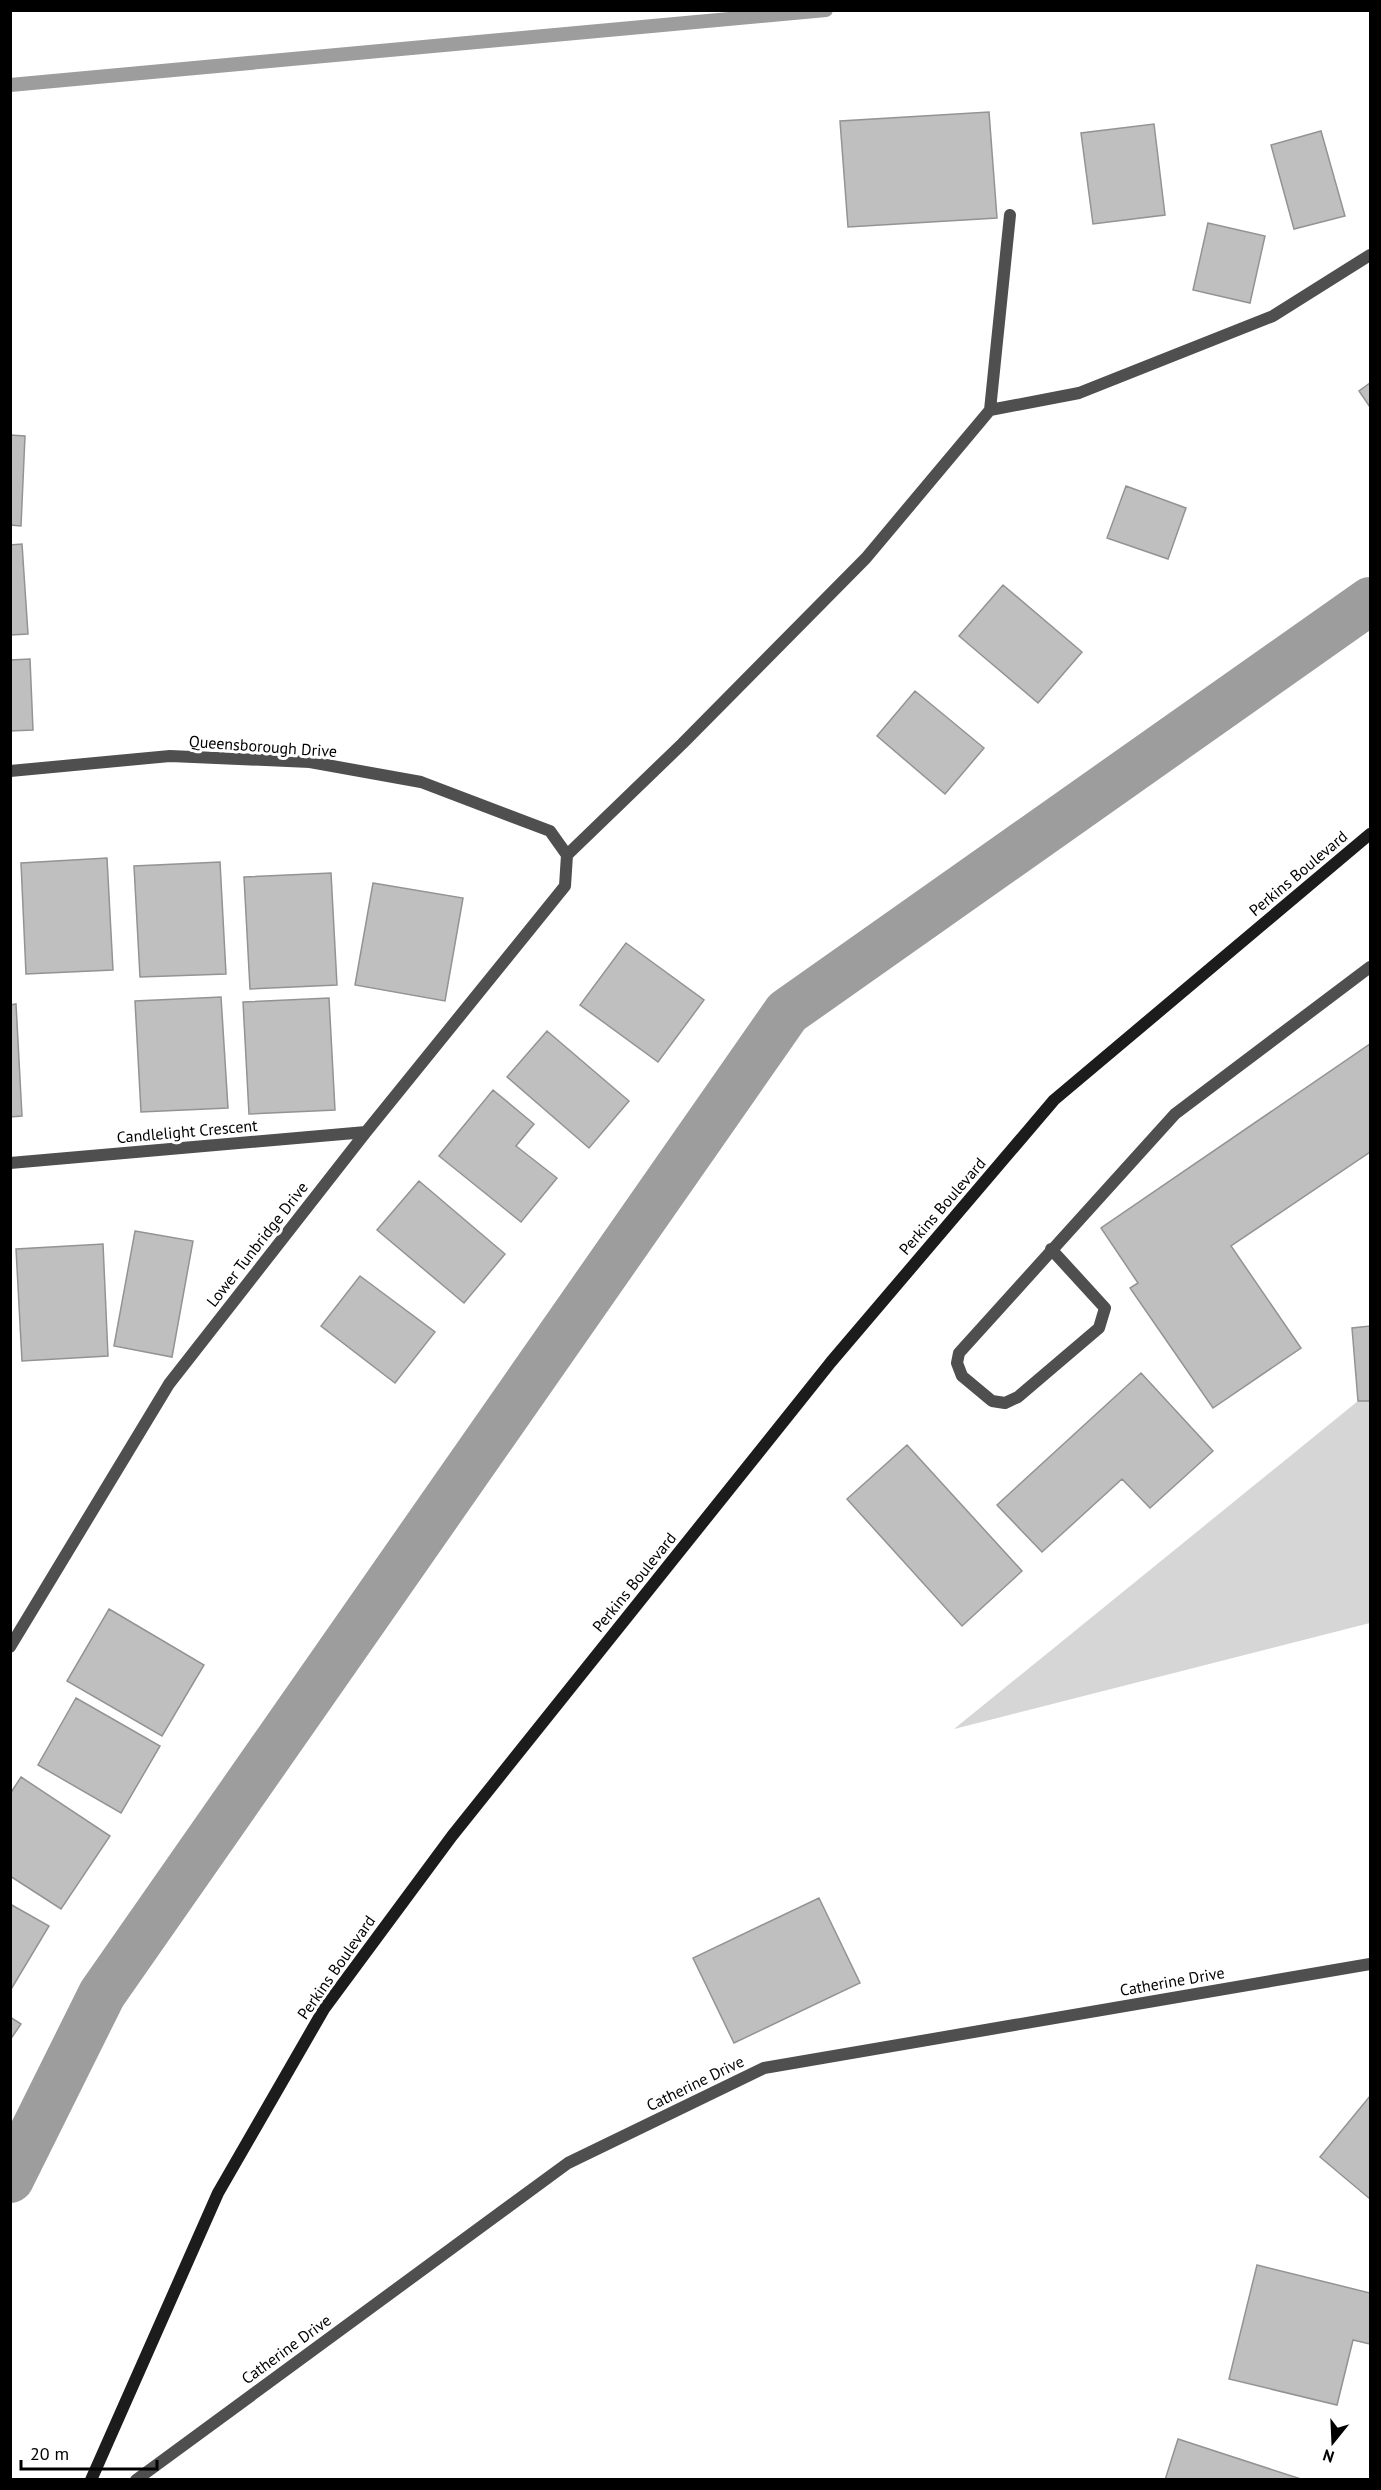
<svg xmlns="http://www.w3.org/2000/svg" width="1381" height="2490" font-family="'PT Sans',sans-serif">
  <rect width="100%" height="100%" fill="#fff"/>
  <path fill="#d6d6d6" d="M1358 1401H1370V1623L954 1729Z"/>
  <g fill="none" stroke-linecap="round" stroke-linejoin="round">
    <path stroke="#9d9d9d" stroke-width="14" d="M10 85 826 10"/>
    <path stroke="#9d9d9d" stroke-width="48" d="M10 2179 102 1994 787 1012 1370 601"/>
  </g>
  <path fill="#bfbfbf" stroke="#939393" stroke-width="1.5" d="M989 112 997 218 848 227 840 121Z
    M1154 124 1165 215 1093 224 1081 133Z
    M1321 131 1345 216 1294 229 1271 145Z
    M1208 223 1265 236 1250 303 1193 290Z
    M1370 383V407L1359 391Z
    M10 435 25 436 21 526 10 525Z
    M1126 486 1186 508 1168 559 1107 538Z
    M22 544 28 634 10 635V545Z
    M1003 585 1082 652 1038 703 959 636Z
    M30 659 33 730 10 731V660Z
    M915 691 984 748 945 794 877 736Z
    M107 858 113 970 26 974 21 863Z
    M220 862 226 974 140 977 134 866Z
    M331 873 337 985 250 989 244 877Z
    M373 883 463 898 445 1001 355 985Z
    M626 943 704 1000 658 1062 580 1005Z
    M221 997 228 1108 141 1112 135 1001Z
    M329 998 335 1110 249 1114 243 1002Z
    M16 1004 22 1116 10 1117V1005Z
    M547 1031 629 1101 589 1148 507 1077Z
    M1370 1044V1152L1231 1246 1301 1348 1213 1408 1130 1288 1138 1283 1101 1228Z
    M493 1090 534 1124 516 1146 557 1178 521 1222 439 1156Z
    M419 1181 505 1254 464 1303 377 1230Z
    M135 1231 193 1241 172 1357 114 1346Z
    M103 1244 108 1356 22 1361 16 1249Z
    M360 1276 435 1332 395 1383 321 1326Z
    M1370 1326V1401H1358L1352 1328Z
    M1141 1373 1213 1451 1150 1508 1122 1479 1042 1552 997 1505Z
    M907 1445 1022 1571 962 1626 847 1499Z
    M109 1609 204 1665 162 1736 67 1681Z
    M76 1698 160 1746 121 1813 38 1765Z
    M21 1777 110 1836 61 1909 10 1876V1794Z
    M819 1898 860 1983 734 2043 693 1958Z
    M10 1904 49 1926 10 1991Z
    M10 2017 21 2024 10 2040Z
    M1370 2096V2199L1320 2157Z
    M1257 2265 1370 2293V2344L1353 2340 1337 2405 1229 2379Z
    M1178 2439 1304 2480H1165Z"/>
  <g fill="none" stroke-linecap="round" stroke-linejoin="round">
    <path stroke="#4f4f4f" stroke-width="12" d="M990 410 1079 393 1273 316 1370 255
      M10 771 170 756 310 762 421 782 550 831 567 855 565 886 366 1132 169 1384 10 1647
      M567 855 682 744 866 558 990 410 1010 215
      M10 1163 366 1132
      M1051 1249 1105 1308 1099 1328 1018 1397 1005 1403 992 1401 962 1376 957 1363 959 1353 1175 1114 1370 967
      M136 2480 568 2163 764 2068 1370 1964"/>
    <path stroke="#1c1c1c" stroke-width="12" d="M91 2480 218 2193 324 2009 452 1836 831 1362 1054 1100 1370 834"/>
  </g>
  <g text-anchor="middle" stroke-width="6" stroke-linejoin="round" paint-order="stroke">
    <g font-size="16" fill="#000" stroke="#fff">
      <text transform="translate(263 746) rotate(4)" y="6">Queensborough Drive</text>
      <text transform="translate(1298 873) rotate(-40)" y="6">Perkins Boulevard</text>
      <text transform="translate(187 1131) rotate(-5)" y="6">Candlelight Crescent</text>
      <text transform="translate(942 1206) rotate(-49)" y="6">Perkins Boulevard</text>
      <text transform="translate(257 1244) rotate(-52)" y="6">Lower Tunbridge Drive</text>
      <text transform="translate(634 1582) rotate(-51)" y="6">Perkins Boulevard</text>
      <text transform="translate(336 1967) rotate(-55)" y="6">Perkins Boulevard</text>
      <text transform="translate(1172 1981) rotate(-10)" y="6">Catherine Drive</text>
      <text transform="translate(695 2083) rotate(-26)" y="6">Catherine Drive</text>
      <text transform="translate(286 2349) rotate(-36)" y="6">Catherine Drive</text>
    </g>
  </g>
  <rect width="1381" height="2490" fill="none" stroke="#000000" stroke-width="24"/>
  <g transform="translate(1333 2442) rotate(198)" stroke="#ffffff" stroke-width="4.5" paint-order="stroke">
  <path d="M0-4.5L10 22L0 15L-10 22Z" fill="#000000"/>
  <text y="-9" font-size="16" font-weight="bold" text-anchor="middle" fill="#000000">N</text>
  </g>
  <path d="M21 2460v9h136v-9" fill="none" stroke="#000000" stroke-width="3"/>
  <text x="30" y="2460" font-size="18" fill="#000000" stroke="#ffffff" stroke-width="4.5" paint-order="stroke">20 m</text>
</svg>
